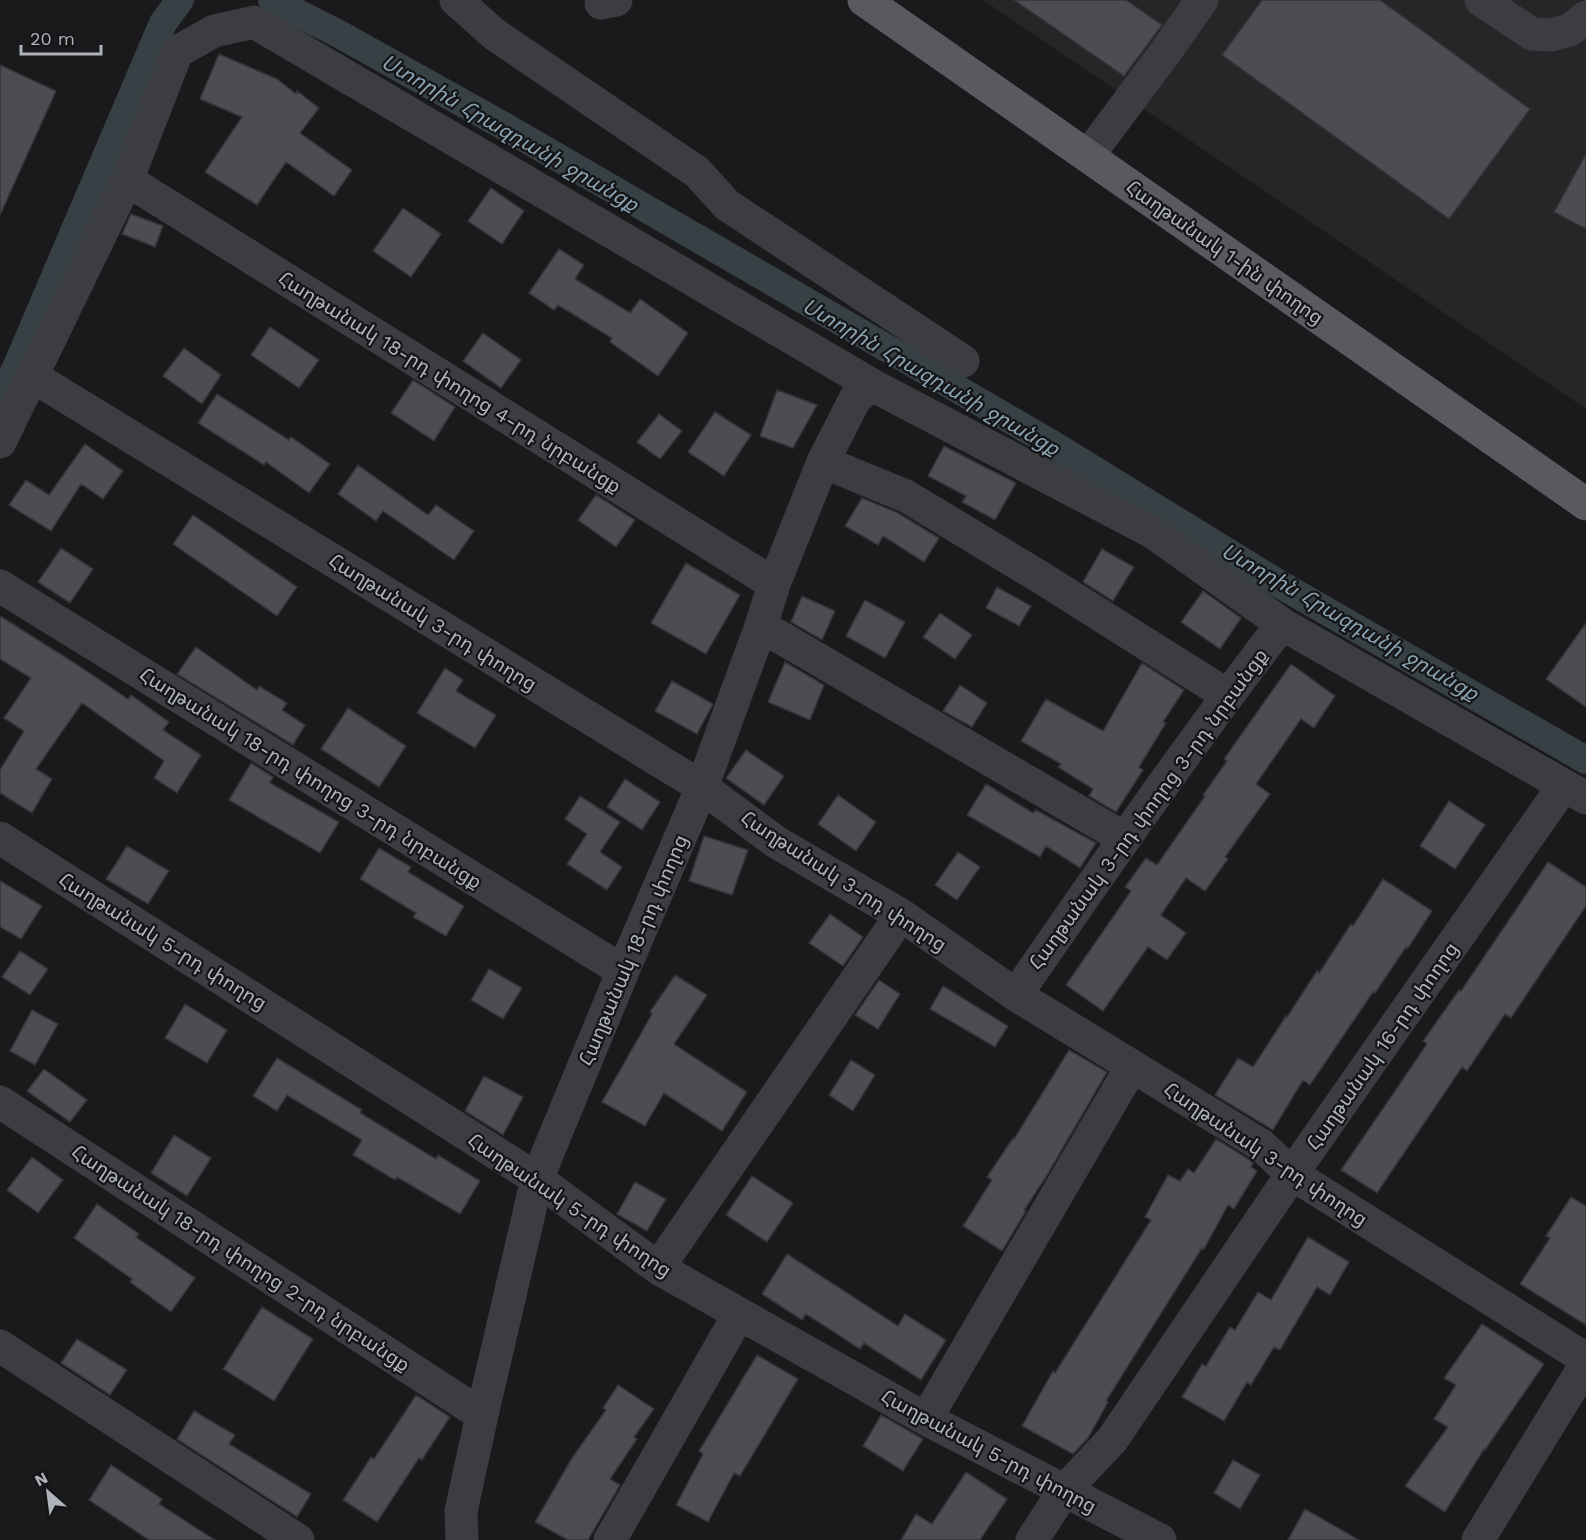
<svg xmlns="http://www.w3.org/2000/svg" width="1586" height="1540" font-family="'Work Sans','Noto Sans Armenian',sans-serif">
  <rect width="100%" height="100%" fill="#1a1a1c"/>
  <path fill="#262629" d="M983 0H1586V409Z"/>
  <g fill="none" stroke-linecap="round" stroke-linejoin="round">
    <path stroke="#364045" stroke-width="28" d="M272 0 339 34 502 125 1047 441 1281 585 1586 760
      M0 401 19 361 163 23 180 0"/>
  </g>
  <path fill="#4c4d51" stroke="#343538" stroke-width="1.5" d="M1014 0H1126L1162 25 1124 76Z
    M1262 0H1380L1530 109 1449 219 1222 55Z
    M219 54 277 79 296 94 297 91 319 108 300 133 352 170 334 196 286 162 257 205 205 172 242 117 200 99Z
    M0 65 56 91 0 215Z
    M1586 154V229L1554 212Z
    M491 188 524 211 502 244 468 221Z
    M403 208 441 234 411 277 373 251Z
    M131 214 163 226 155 247 122 234Z
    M559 249 584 265 575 279 630 313 640 299 688 333 658 376 610 342 612 338 558 305 554 310 529 293Z
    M270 327 319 360 299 388 251 355Z
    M483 333 521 360 501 388 463 361Z
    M184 348 221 375 202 404 163 376Z
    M413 380 455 407 434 441 391 413Z
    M777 390 817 405 793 448 760 436Z
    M217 394 289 440 291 437 330 464 309 493 266 462 264 465 198 423Z
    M715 412 751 435 724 476 688 452Z
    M659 414 682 431 660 459 637 442Z
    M85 444 123 471 103 499 81 484 51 531 9 505 26 480 49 495Z
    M944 446 1016 483 995 520 962 502 966 496 928 476Z
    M358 465 428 515 436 505 474 531 454 560 383 511 376 521 338 494Z
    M596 495 635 520 616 547 578 520Z
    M862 498 898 513 939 538 924 562 883 536 878 545 845 526Z
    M193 515 297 587 277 616 173 544Z
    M61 548 93 569 70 603 38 582Z
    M1102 549 1134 567 1113 601 1083 582Z
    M686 563 740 595 706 654 651 623Z
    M997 587 1031 606 1019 626 986 608Z
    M1203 591 1241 618 1220 649 1181 622Z
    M802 596 835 611 822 640 791 622Z
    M865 600 905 622 885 658 846 636Z
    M940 613 972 635 955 659 923 637Z
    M0 616 73 662 128 699 131 695 169 722 163 730 201 755 177 793 154 778 164 761 82 703 36 769 52 779 32 813 0 793V770L24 731 4 718 31 678 0 659Z
    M1586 623V707L1546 679Z
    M196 647 257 690 259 686 287 703 282 710 305 725 293 745 177 674Z
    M785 662 824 685 810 720 768 702Z
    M1142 663 1184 690 1163 722 1166 723 1139 767 1143 770 1116 812 1089 796 1093 789 1058 767 1061 764 1021 741 1046 699 1103 731Z
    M1291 664 1335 696 1314 728 1301 719 1256 784 1270 794 1225 857 1228 859 1205 891 1186 878 1161 915 1186 933 1167 960 1148 947 1103 1011 1066 985 1131 891 1125 887 1146 858 1157 865 1205 796 1203 795 1227 761 1224 759Z
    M445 668 463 680 456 691 496 715 475 748 417 713Z
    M672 681 713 704 697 734 655 711Z
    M960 685 987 703 972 727 943 711Z
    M348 708 406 746 379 787 321 749Z
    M746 750 784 776 764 805 726 778Z
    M251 763 273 777 270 783 339 822 320 853 229 800Z
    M625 779 660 802 642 830 607 807Z
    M986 784 1033 813 1036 810 1096 843 1080 868 1046 846 1040 857 967 815Z
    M838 795 876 822 856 851 818 824Z
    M580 796 620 822 600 852 622 867 607 890 567 864 587 834 565 819Z
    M1449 801 1485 825 1455 869 1420 846Z
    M704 836 748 850 732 895 689 881Z
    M127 846 169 871 148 904 106 879Z
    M379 848 411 867 408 872 464 906 446 936 413 917 416 913 360 879Z
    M958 852 980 867 957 900 935 885Z
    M1548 862 1586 887V906L1511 1018 1505 1014 1467 1071 1462 1067 1377 1193 1341 1170 1427 1044 1423 1041 1459 990 1461 991Z
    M1383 879 1432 911 1408 948 1406 947 1375 993 1373 992 1310 1085 1303 1080 1273 1130 1215 1095 1238 1058 1253 1067 1286 1016 1287 1017 1317 971 1319 973 1351 924 1353 926Z
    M0 881 42 906 21 939 0 927Z
    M830 914 863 937 843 966 809 943Z
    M20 951 48 969 30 995 2 977Z
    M489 969 522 988 503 1019 471 1000Z
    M675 975 707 995 674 1044 747 1092 722 1131 664 1093 645 1126 602 1102 652 1014 650 1012Z
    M879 980 900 994 878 1029 855 1015Z
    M943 986 1008 1026 995 1047 930 1009Z
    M185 1004 227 1030 207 1063 165 1038Z
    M32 1010 58 1024 35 1065 10 1051Z
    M1069 1050 1107 1072 1046 1177 1024 1210 1026 1211 1002 1251 963 1226 992 1180 987 1177 1013 1138 1014 1139Z
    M277 1058 362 1110 360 1113 436 1159 438 1155 480 1181 460 1214 397 1177 395 1180 353 1155 362 1140 287 1095 277 1111 253 1096Z
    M851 1060 875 1075 853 1111 829 1095Z
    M44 1069 87 1100 70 1122 27 1091Z
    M484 1076 523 1097 503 1135 465 1111Z
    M174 1135 211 1158 187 1196 151 1173Z
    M1216 1139 1250 1160 1253 1163 1251 1167 1257 1171 1234 1209 1228 1205 1204 1249 1202 1248 1106 1401 1108 1402 1088 1438 1073 1454 1022 1426 1053 1371 1055 1373 1151 1220 1145 1217 1168 1175 1180 1181 1188 1169 1194 1173Z
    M32 1157 63 1180 38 1213 7 1190Z
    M752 1176 793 1203 767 1242 726 1215Z
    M635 1182 666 1199 647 1231 617 1214Z
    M1571 1197 1586 1206V1325L1520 1284 1550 1238 1546 1236Z
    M97 1204 139 1234 136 1237 195 1278 171 1312 130 1282 132 1279 74 1238Z
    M1308 1237 1349 1262 1330 1295 1317 1287 1280 1350 1274 1347 1251 1385 1247 1382 1224 1421 1182 1397 1202 1364 1206 1366 1230 1327 1235 1330 1258 1292 1271 1300Z
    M787 1254 898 1326 905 1314 946 1340 921 1380 864 1343 860 1349 806 1314 802 1320 762 1294Z
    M262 1307 313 1339 274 1401 223 1369Z
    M1482 1324 1544 1364 1485 1450 1484 1449 1445 1512 1405 1486 1448 1427 1434 1419 1456 1385 1444 1378Z
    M77 1339 127 1370 110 1395 61 1363Z
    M757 1355 798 1379 740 1476 734 1473 708 1522 676 1505 703 1454 699 1451Z
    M618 1385 654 1409 634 1437 637 1439 610 1479 620 1485 588 1540H568L535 1522 572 1458 606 1410 603 1408Z
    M416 1395 450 1417 422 1460 419 1458 377 1522 343 1500 371 1457 374 1459Z
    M194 1411 235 1435 229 1444 311 1494 297 1517 177 1439Z
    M881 1415 923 1439 903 1471 863 1446Z
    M1233 1460 1260 1475 1240 1509 1214 1493Z
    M111 1465 162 1499 159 1504 215 1540H149L89 1500Z
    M966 1472 1007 1499 980 1540H901L916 1514 932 1524Z
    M1305 1509 1359 1540H1288Z"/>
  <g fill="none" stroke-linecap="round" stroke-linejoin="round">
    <path stroke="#3c3d40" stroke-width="33" d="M456 0 494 34 697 172 727 205 963 361
      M1481 0 1532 34 1551 35 1570 30 1586 17
      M601 3 616 0
      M1088 156 1164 54 1202 0
      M127 180 774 584
      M32 376 702 787 776 842 901 915 1016 995 1261 1145 1292 1174 1586 1359
      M0 442 127 180 177 52 214 31 254 22 872 385 1154 533 1282 624 1586 798
      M823 462 906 496 1040 577 1227 695
      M0 586 623 971
      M761 626 1124 838
      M0 838 537 1179 658 1268 926 1419 1160 1540
      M1016 995C1102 870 1189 745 1282 624
      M0 1102 482 1415
      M658 1268 901 915
      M0 1346 298 1540
      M926 1419 1132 1066
      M462 1540 461 1511 482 1415 537 1179 623 971 702 787 761 626 774 584 823 462 855 399 872 385
      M610 1540 739 1314
      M1032 1540 1064 1491 1112 1440 1292 1174 1564 785
      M1478 1540 1586 1364"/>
    <path stroke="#585a5f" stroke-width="33" d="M864 0 1586 504"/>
  </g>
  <g text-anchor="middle" stroke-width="4.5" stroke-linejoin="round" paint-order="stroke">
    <g font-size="20" fill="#aeb3ba" stroke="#151517">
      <text transform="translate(1225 252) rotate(35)" y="7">Հաղթանակ 1-ին փողոց</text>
      <text transform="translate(450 382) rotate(32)" y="7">Հաղթանակ 18-րդ փողոց 4-րդ նրբանցք</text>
      <text transform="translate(433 622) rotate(32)" y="7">Հաղթանակ 3-րդ փողոց</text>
      <text transform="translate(311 778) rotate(32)" y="7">Հաղթանակ 18-րդ փողոց 3-րդ նրբանցք</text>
      <text transform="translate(1148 809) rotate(-54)" y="7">Հաղթանակ 3-րդ փողոց 3-րդ նրբանցք</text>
      <text transform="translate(844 881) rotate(33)" y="7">Հաղթանակ 3-րդ փողոց</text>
      <text transform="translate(163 941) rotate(32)" y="7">Հաղթանակ 5-րդ փողոց</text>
      <text transform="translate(633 950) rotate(-67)" y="7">Հաղթանակ 18-րդ փողոց</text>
      <text transform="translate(1382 1046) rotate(-55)" y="7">Հաղթանակ 16-րդ փողոց</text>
      <text transform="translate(1266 1154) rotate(34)" y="7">Հաղթանակ 3-րդ փողոց</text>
      <text transform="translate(570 1205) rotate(34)" y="7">Հաղթանակ 5-րդ փողոց</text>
      <text transform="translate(241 1258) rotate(33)" y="7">Հաղթանակ 18-րդ փողոց 2-րդ նրբանցք</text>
      <text transform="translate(989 1451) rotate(28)" y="7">Հաղթանակ 5-րդ փողոց</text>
    </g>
    <g font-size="21" font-style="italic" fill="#8aa1b0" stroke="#151517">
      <text transform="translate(510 133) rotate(30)" y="7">Ստորին Հրազդանի ջրանցք</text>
      <text transform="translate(931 377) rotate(30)" y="7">Ստորին Հրազդանի ջրանցք</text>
      <text transform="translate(1350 622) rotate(30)" y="7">Ստորին Հրազդանի ջրանցք</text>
    </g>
  </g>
  <g transform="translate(48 1492) rotate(332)" stroke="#151517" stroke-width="4.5" paint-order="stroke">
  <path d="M0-4.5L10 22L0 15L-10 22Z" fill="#aeb3ba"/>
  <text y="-9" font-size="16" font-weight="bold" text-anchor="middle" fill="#aeb3ba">N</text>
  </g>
  <path d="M21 45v9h80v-9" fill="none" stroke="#aeb3ba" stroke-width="3"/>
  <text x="30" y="45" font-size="18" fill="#aeb3ba" stroke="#151517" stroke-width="4.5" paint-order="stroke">20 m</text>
</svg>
